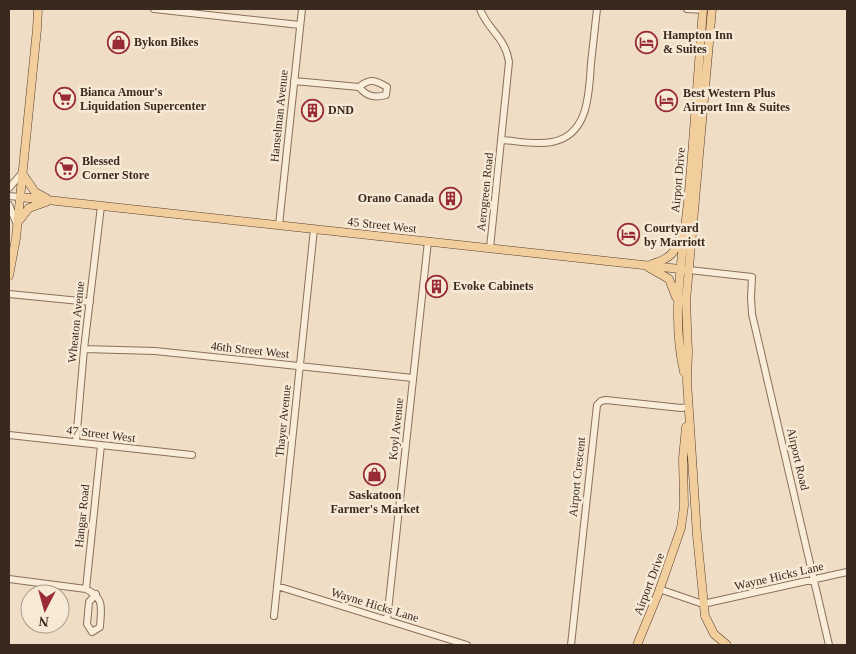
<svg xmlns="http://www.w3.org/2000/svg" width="856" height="654" font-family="Georgia,serif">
  <rect width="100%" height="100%" fill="#efdec5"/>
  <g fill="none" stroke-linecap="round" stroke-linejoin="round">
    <defs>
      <path id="minor" d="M154 9 300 25
        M480 9C487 29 506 38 509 62L490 248
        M687 9 703 10
        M294 81 359 87C367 97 375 98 386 95L387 87C375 80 370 78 359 87
        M501 140C517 141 536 145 552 142 589 135 589 93 591 63 593 45 595 27 597 9
        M9 188 22 173
        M9 196 20 197
        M9 205 16 222
        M279 225 302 9
        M689 270 752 277 751 298 752 314 829 645
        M9 294 90 302
        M84 349 155 351 413 378
        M9 435 192 455
        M76 442 84 349 101 206
        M9 579 86 589
        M277 586 467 645
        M659 589 703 604 847 572
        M96 594 89 602 87 624 92 632 100 627C101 607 105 599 86 589L101 445
        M274 616 314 229
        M387 620 428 241
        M571 645 597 405 601 401 606 400 681 408 688 407"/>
      <path id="major" d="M712 9 686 301 688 352 687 381 697 535 705 616 714 634 727 645
        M22 173 35 192 46 198
        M20 197 689 270
        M18 222 29 208 46 202
        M652 264C671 258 674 254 681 236
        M648 267 669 279 676 297
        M9 276 16 238 37 29 38 9
        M684 372C671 316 682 259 688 202 694 138 698 73 703 9
        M637 645 658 594 681 528 684 506 683 458 686 427"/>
    </defs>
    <use href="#minor" stroke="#8a6f5b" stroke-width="8"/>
    <use href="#major" stroke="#583e2f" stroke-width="9"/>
    <use href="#minor" stroke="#f9ecd8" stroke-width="6"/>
    <use href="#major" stroke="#f2ce9d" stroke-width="8"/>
  </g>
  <defs>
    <symbol id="shop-ring" viewBox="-11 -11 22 22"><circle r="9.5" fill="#f6e9d5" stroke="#992a37" stroke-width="1.5"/><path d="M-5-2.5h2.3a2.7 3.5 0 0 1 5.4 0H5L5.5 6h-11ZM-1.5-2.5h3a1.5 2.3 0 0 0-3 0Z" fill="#992a37"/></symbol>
    <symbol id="hotel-ring" viewBox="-11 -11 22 22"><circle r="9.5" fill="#f6e9d5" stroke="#992a37" stroke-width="1.5"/><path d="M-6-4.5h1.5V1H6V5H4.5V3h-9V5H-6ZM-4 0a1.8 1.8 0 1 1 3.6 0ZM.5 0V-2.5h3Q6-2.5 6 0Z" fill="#992a37"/></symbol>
    <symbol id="supermarket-ring" viewBox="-11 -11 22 22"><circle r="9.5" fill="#f6e9d5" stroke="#992a37" stroke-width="1.5"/><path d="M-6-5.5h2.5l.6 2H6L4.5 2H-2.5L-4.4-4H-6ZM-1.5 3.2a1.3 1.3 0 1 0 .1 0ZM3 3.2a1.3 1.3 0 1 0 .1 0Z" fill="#992a37"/></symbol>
    <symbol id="building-ring" viewBox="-11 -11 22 22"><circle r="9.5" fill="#f6e9d5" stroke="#992a37" stroke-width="1.5"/><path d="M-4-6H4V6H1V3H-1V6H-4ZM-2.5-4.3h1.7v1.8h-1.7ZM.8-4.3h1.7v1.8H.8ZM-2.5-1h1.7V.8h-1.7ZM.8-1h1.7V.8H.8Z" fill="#992a37"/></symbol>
  </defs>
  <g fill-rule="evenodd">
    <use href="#shop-ring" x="106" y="30" width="25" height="25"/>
    <use href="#hotel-ring" x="634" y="30" width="25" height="25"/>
    <use href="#supermarket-ring" x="52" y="86" width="25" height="25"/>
    <use href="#hotel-ring" x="654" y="88" width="25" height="25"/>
    <use href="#building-ring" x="300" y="98" width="25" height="25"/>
    <use href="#supermarket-ring" x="54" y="156" width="25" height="25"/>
    <use href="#building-ring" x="438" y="186" width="25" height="25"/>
    <use href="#hotel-ring" x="616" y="222" width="25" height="25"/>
    <use href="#building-ring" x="424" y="274" width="25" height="25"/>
    <use href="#shop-ring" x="362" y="462" width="25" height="25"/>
  </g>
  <g text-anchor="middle" stroke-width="5" stroke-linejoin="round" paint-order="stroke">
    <g font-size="12" font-weight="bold" fill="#3a291f" stroke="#f6e9d5" text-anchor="start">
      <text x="663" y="39">Hampton Inn<tspan x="663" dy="14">&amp; Suites</tspan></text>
      <text x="134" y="46">Bykon Bikes</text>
      <text x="80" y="96">Bianca Amour's<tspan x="80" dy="14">Liquidation Supercenter</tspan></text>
      <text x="683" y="97">Best Western Plus<tspan x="683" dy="14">Airport Inn &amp; Suites</tspan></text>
      <text x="328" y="114">DND</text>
      <text x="82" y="165">Blessed<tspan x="82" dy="14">Corner Store</tspan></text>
      <text x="434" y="202" text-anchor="end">Orano Canada</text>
      <text x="644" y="232">Courtyard<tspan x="644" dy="14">by Marriott</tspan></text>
      <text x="453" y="290">Evoke Cabinets</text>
      <text x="375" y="499" text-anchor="middle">Saskatoon<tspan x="375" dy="14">Farmer's Market</tspan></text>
    </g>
    <g font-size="12" fill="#3a291f" stroke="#f6e9d5">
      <text transform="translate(279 116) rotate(-84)" y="4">Hanselman Avenue</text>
      <text transform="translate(678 180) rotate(-85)" y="4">Airport Drive</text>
      <text transform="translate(485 192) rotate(-84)" y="4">Aerogreen Road</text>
      <text transform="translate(382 225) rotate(6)" y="4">45 Street West</text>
      <text transform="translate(76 322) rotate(-84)" y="4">Wheaton Avenue</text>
      <text transform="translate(250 350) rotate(6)" y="4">46th Street West</text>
      <text transform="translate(283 421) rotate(-84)" y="4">Thayer Avenue</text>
      <text transform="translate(396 429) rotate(-84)" y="4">Koyl Avenue</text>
      <text transform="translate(101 434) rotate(7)" y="4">47 Street West</text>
      <text transform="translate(798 459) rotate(77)" y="4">Airport Road</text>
      <text transform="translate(577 477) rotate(-84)" y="4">Airport Crescent</text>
      <text transform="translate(82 516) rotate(-84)" y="4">Hangar Road</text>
      <text transform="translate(779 576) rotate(-13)" y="4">Wayne Hicks Lane</text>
      <text transform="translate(649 584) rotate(-69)" y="4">Airport Drive</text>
      <text transform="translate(375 605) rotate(17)" y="4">Wayne Hicks Lane</text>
    </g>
  </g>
  <rect width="856" height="654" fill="none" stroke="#3a291f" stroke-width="20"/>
  <g transform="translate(45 609) rotate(186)"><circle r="24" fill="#f6e9d5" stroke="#ab9c8c"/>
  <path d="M0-4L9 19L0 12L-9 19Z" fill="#992a37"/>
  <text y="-8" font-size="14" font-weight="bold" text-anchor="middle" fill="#3a291f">N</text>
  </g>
</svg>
